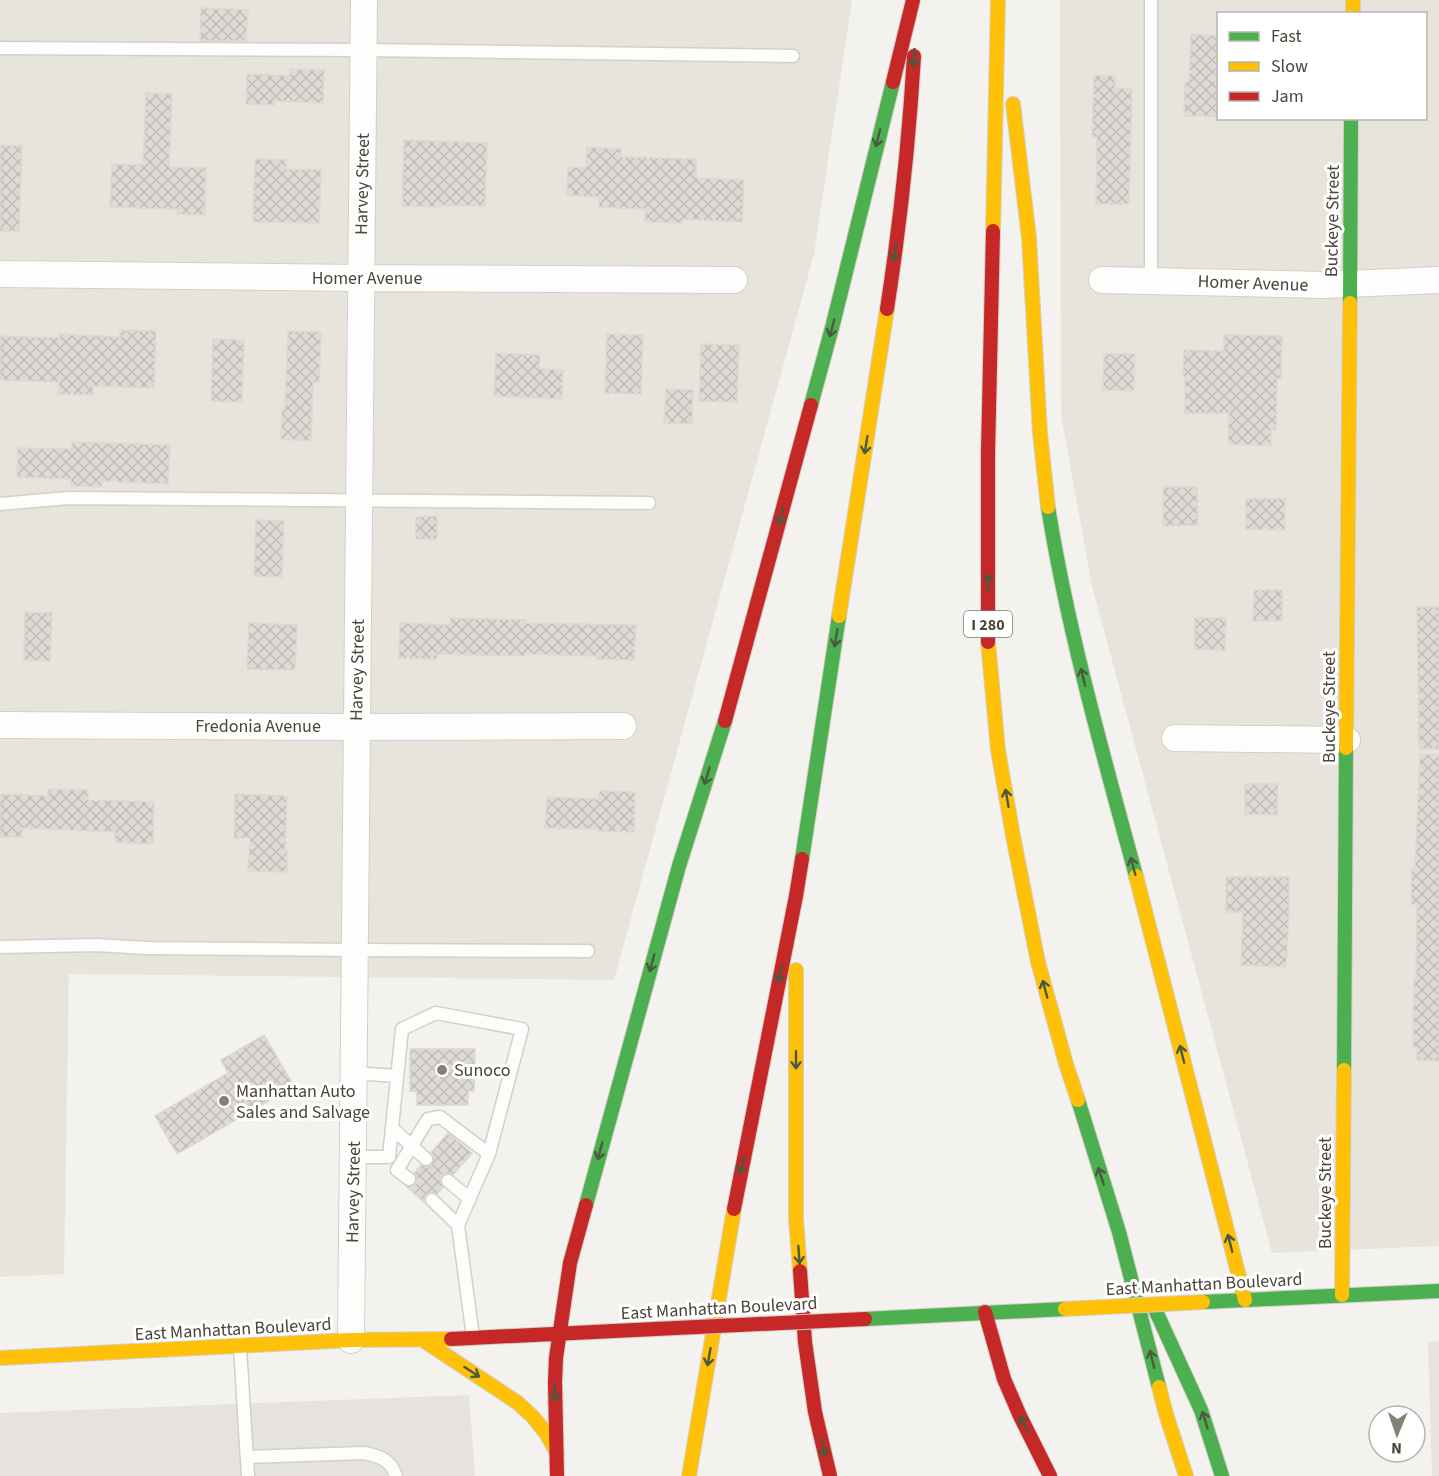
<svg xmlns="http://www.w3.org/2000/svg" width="1439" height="1476" font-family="'Source Sans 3',sans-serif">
  <defs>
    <pattern id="building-cross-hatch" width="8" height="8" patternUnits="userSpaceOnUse" patternTransform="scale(1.5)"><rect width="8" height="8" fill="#dedbd6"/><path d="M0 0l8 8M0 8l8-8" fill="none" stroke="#c0bdb8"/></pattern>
  </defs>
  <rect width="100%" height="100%" fill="#f4f2ee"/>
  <path fill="#e7e4dc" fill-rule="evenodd" d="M0 0H852L814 254 614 980 69 974 64 1274 0 1277Z
    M1060 0H1439V1246L1272 1253 1092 586 1061 415ZM1218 14H1426V118H1218Z"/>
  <path fill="#e6e2de" d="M1439 1341V1476H1432L1428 1342Z
    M469 1395 475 1476H0V1413Z"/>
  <path fill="url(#building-cross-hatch)" stroke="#dcd9d4" stroke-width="1.5" d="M201 8 248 10 246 41H200Z
    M1191 34 1218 36 1215 83H1217V116H1184L1185 82H1189Z
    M290 69 324 70 323 103 274 101V105L246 104 247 74 290 76Z
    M1094 75 1115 76V88L1132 89 1129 204H1096L1097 137H1092Z
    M146 93 172 94 169 167 206 168 205 215 177 214V209L110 207 112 164 143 165Z
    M404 140 487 143 485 206 441 205V207L402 206Z
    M0 145 22 146 19 231H0Z
    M587 147 621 149V157L696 159V178L744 180 742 222 682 219V223L645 222V209L599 207V197L567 195 568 167 586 168Z
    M255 159 287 160 286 169 321 170 319 223 253 222Z
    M120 330 156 331 154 388 93 386V395L58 394 59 382 0 380V336L60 338V334L120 337Z
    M288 331 321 332 319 382H313L311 441 281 439 282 408H285Z
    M607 334 643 335 641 394 605 393Z
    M1224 335 1282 336 1281 378H1277L1276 430H1271V446L1228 444 1229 413H1185V377H1183L1184 350 1224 351Z
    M213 339 244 340 242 402 211 401Z
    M701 344 739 345 737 402 699 401Z
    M496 353 540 355 539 369 563 370 562 399 494 396Z
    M1104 354H1135L1134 391 1103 390Z
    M666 389 693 390 692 424 664 423Z
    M72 442 170 445 168 484 102 481V487L71 486V479L17 477 18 448 72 449Z
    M1163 487H1197L1198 525 1163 526Z
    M1246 499H1285V530L1246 529Z
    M437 516V539H416V517Z
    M256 520 284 521 282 577 254 576Z
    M1254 590H1282V621H1253Z
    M1417 607H1439V749H1419Z
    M25 612 52 613 50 661 24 660Z
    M450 618 526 620 525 623 636 625 634 660 597 659V656L525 654V656L437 654V659L399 658 400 623 450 625Z
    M1195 618H1226L1225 650 1194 649Z
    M249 623 297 625 295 670 247 669Z
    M1420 754 1439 755V1061L1417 1060V1047H1413L1414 979H1416L1417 904H1411L1412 868H1415Z
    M1245 784H1278L1277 815 1245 814Z
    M48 789 88 790V800L154 802 153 844 115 842V832L22 828V837H0V794L48 796Z
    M599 791 635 792 634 832 598 831V829L545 828 547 797 599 799Z
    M235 794 287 796 285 850H287V872L248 871 250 838H234Z
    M1226 877H1289V912L1286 967 1241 965 1243 912H1226Z
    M264 1035 294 1086 177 1154 155 1116 228 1073 221 1060Z
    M410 1049H475L474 1091H468V1105H417V1092L410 1091Z
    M448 1133 472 1153 453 1175 449 1173 442 1175 440 1180 443 1187 437 1194 430 1192 427 1194 424 1197V1202L406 1186 412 1187 416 1183 417 1179 414 1173 421 1165 428 1167 432 1164 434 1157 431 1153Z"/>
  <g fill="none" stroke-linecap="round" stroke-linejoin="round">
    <defs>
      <path id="lane" d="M1151 0V280
        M0 48 363 50 793 56
        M0 504 68 498 649 503
        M0 947 96 945 146 948 355 950 588 951
        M354 1073 397 1076
        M392 1128 426 1159
        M353 1157H389L402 1029 436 1013 522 1029 489 1154 458 1225 473 1337
        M409 1179 397 1170 428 1119 440 1117 489 1154
        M448 1181 470 1199
        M432 1200 458 1225
        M240 1348 248 1476
        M247 1457 364 1453C380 1456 391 1460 396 1476"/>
      <path id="street" d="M0 274 361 278 734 280
        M1102 280 1323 285 1439 280
        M0 725 357 727 623 726
        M1175 738 1347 740
        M351 1340 364 0"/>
      <path id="fast" d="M1350 303 1351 118
        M811 405 833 324 893 82
        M1048 507C1068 632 1103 754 1136 876
        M802 859 839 616
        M1344 1070 1346 748
        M1078 1100 1119 1232 1159 1387
        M586 1205 679 866 725 721
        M1203 1302 1439 1291
        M1154 1307 1201 1410 1222 1476
        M865 1319 1065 1309"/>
      <path id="slow" d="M1353 0V14
        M1013 104 1029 238 1040 433 1048 507
        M993 231 998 0
        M839 616 887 309
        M988 642 998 750 1013 836 1038 962 1066 1064 1078 1100
        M1346 748 1350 303
        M1136 876 1245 1300
        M796 970V1219L800 1271
        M1342 1295 1344 1070
        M423 1340 518 1403 533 1417 546 1433 557 1453
        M0 1358 351 1340 451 1339
        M1159 1387 1166 1414 1186 1476
        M689 1476 734 1209"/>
      <path id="jam" d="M893 82 913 0
        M887 309C900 225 909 141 914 56
        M988 642V453L993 231
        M725 721 811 405
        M734 1209 796 896 802 859
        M800 1271 805 1342 815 1412 830 1476
        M985 1312 1004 1379 1020 1416 1050 1476
        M451 1339 614 1331
        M557 1476 555 1382 556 1358 570 1263 586 1205"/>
    </defs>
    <use href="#lane" stroke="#d2d0cb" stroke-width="15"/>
    <use href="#street" stroke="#d2d0cb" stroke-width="28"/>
    <use href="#fast" stroke="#d3cfc5" stroke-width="16"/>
    <use href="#slow" stroke="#d3cfc5" stroke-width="16"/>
    <use href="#jam" stroke="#d3cfc5" stroke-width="16"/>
    <use href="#lane" stroke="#fdfdfc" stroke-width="12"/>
    <use href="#street" stroke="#fdfdfc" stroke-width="26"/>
    <use href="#fast" stroke="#4caf50" stroke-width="14"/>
    <use href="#slow" stroke="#ffc107" stroke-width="14"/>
    <use href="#jam" stroke="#c62828" stroke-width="14"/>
    <defs>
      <path id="slow-bridge" d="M1065 1309 1203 1302"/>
      <path id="jam-bridge" d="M614 1331 865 1319"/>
    </defs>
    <use href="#slow-bridge" stroke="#d3cfc5" stroke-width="16" stroke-linecap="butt"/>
    <use href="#jam-bridge" stroke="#d3cfc5" stroke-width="16" stroke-linecap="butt"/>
    <use href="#slow-bridge" stroke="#ffc107" stroke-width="14"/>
    <use href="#jam-bridge" stroke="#c62828" stroke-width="14"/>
  </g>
  <defs><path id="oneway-shaft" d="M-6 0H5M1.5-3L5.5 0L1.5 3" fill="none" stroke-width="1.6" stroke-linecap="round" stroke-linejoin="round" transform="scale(1.5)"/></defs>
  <g stroke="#4b593e">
    <use href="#oneway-shaft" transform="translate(914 58) rotate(93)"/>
    <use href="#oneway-shaft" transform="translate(878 138) rotate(104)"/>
    <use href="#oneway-shaft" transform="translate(895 252) rotate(98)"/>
    <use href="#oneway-shaft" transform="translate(832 328) rotate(105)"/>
    <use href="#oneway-shaft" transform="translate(866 445) rotate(99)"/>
    <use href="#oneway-shaft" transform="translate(781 516) rotate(105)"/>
    <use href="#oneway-shaft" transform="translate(988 583) rotate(-90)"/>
    <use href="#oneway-shaft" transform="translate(836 638) rotate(99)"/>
    <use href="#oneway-shaft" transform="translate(1083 677) rotate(-104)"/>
    <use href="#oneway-shaft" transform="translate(707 776) rotate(107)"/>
    <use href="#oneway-shaft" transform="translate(1007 798) rotate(-100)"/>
    <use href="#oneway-shaft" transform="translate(1133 866) rotate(-105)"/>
    <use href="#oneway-shaft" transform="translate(652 963) rotate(105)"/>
    <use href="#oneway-shaft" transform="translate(780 974) rotate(101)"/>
    <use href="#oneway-shaft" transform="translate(1045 989) rotate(-105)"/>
    <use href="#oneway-shaft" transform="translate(1182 1054) rotate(-104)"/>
    <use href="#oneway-shaft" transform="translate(796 1060) rotate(90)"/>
    <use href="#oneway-shaft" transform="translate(600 1151) rotate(105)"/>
    <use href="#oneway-shaft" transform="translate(742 1165) rotate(101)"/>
    <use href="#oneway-shaft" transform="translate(1101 1176) rotate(-108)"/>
    <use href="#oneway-shaft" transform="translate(1230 1243) rotate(-104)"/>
    <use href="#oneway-shaft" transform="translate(799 1255) rotate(86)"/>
    <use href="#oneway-shaft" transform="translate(709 1357) rotate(100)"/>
    <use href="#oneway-shaft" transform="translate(1152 1359) rotate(-104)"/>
    <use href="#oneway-shaft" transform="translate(472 1372) rotate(33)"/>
    <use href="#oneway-shaft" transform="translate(555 1392) rotate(89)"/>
    <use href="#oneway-shaft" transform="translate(1205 1420) rotate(-107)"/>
    <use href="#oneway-shaft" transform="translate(1024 1424) rotate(-116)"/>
    <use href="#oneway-shaft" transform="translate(823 1448) rotate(77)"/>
  </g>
  <g fill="#868178" stroke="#fff" stroke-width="2">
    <circle cx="442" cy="1070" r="6"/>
    <circle cx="224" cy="1101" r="6"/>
  </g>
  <g text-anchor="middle" stroke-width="6" stroke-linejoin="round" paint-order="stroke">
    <rect fill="#fff" stroke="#817c74" stroke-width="1.5" x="964" y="611" width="48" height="26" rx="4.5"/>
    <g font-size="16" font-weight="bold" fill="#4b4439">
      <text x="988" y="630">I 280</text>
    </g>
    <g font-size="18" fill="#4b4439" stroke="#fff">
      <text transform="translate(362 184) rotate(-89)" y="6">Harvey Street</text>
      <text transform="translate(1332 221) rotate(-89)" y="6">Buckeye Street</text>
      <text x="367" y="284">Homer Avenue</text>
      <text transform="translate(1253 283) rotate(2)" y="6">Homer Avenue</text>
      <text transform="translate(357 670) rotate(-89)" y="6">Harvey Street</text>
      <text transform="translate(1329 707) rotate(-90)" y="6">Buckeye Street</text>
      <text x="258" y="732">Fredonia Avenue</text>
      <text transform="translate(353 1192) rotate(-89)" y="6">Harvey Street</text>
      <text transform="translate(1325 1193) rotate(-90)" y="6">Buckeye Street</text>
      <text transform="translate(1204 1284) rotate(-3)" y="6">East Manhattan Boulevard</text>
      <text transform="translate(719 1308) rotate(-3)" y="6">East Manhattan Boulevard</text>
      <text transform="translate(233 1329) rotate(-3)" y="6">East Manhattan Boulevard</text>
    </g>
    <g font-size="18" fill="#4b4439" stroke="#fff" text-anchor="start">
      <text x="454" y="1076">Sunoco</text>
      <text x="236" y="1097">Manhattan Auto<tspan x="236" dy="21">Sales and Salvage</tspan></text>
    </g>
  </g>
  <rect x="1217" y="12" width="210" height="108" fill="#ffffff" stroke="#b7b4b0" stroke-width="1.5"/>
  <rect x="1229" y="32" width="30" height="9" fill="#4caf50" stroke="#b7b4b0" stroke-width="1.5"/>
  <text x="1271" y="42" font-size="18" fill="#4b4439">Fast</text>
  <rect x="1229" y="62" width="30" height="9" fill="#ffc107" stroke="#b7b4b0" stroke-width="1.5"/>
  <text x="1271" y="72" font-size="18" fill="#4b4439">Slow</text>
  <rect x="1229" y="92" width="30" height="9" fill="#c62828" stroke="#b7b4b0" stroke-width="1.5"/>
  <text x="1271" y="102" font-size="18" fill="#4b4439">Jam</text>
  <g transform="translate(1397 1434) rotate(182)"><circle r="28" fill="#ffffff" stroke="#b7b4b0" stroke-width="1.5"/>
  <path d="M0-4.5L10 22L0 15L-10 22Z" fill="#868178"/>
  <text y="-9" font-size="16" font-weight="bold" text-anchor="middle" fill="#4b4439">N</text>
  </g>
</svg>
